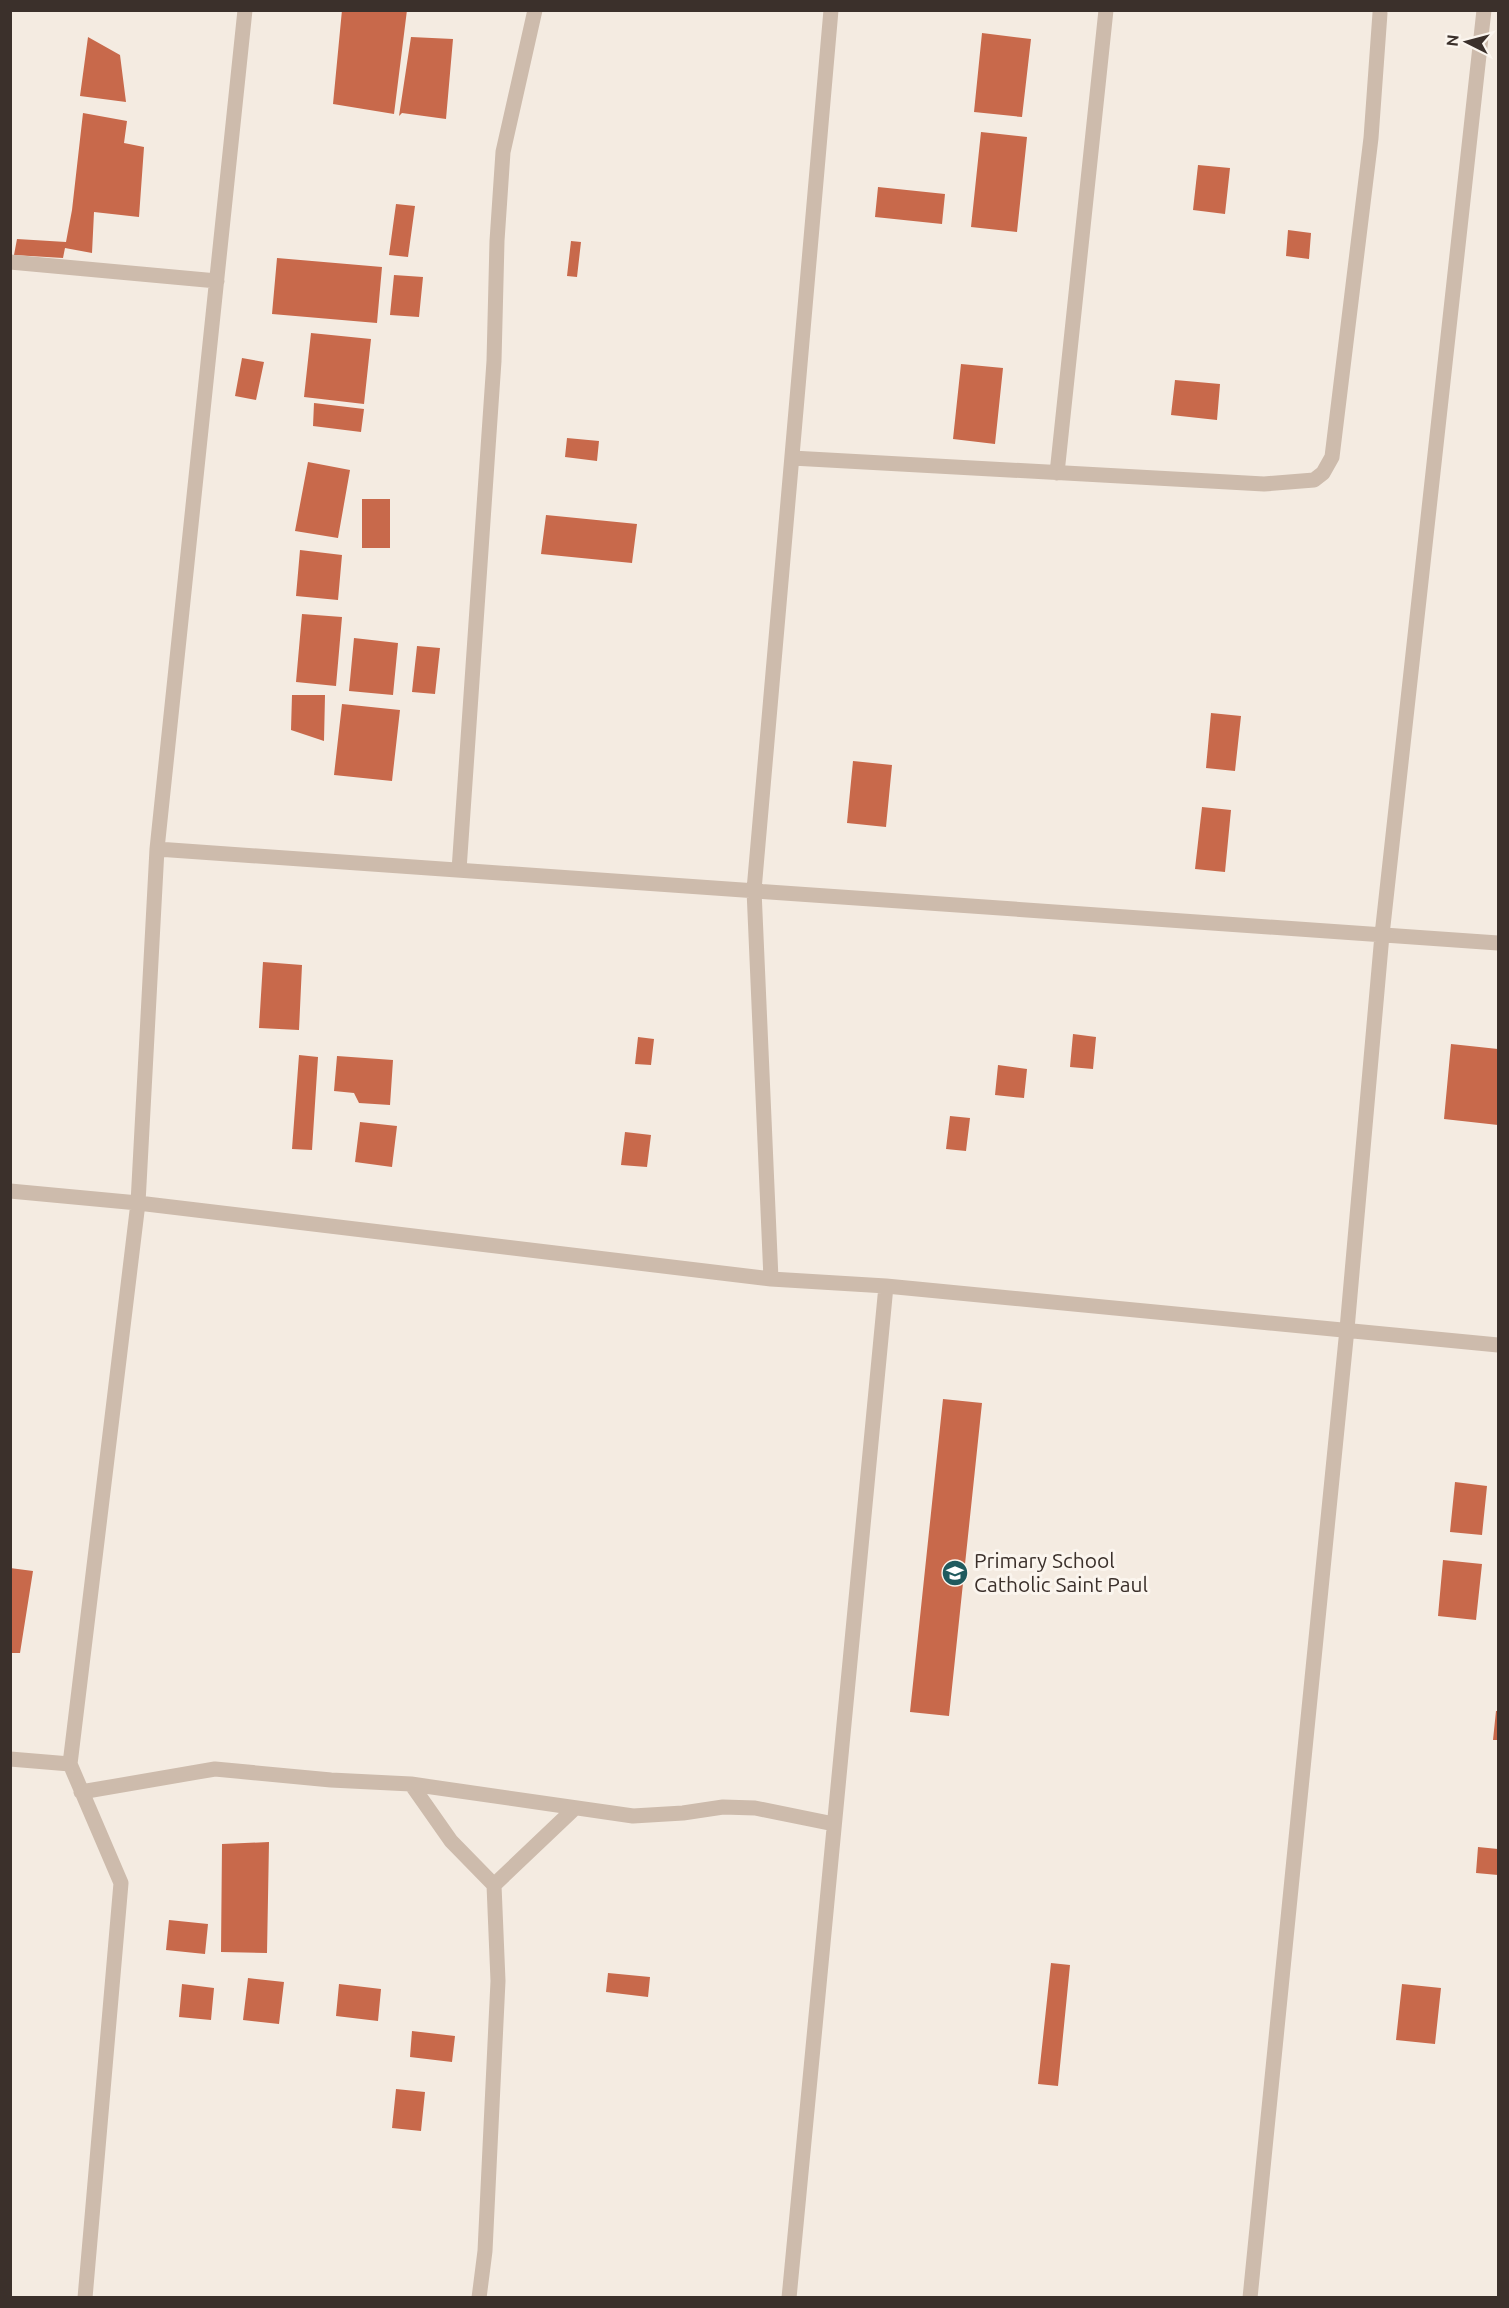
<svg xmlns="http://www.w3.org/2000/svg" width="1509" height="2308" font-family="Ubuntu,sans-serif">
  <rect width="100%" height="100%" fill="#f4ebe1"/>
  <path fill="#c8694b" d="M342 10H407L394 114 333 104Z
    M982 33 1031 39 1022 117 974 112Z
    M88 37 120 55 126 102 80 96Z
    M411 37 453 39 446 119 402 113 399 116Z
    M83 113 127 121 124 143 144 147 139 217 94 212 92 253 65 248 63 258 14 255 17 239 66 242 72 210Z
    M981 132 1027 137 1017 232 971 227Z
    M1198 165 1230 168 1225 214 1193 210Z
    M878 187 945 194 942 224 875 217Z
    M396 204 415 206 408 257 389 255Z
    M1288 230 1311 233 1309 259 1286 256Z
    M571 241 581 242 577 277 567 276Z
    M277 258 382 267 377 323 272 314Z
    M394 275 423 277 419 317 390 315Z
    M311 333 371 339 364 404 304 397Z
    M242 358 264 362 256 400 235 396Z
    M961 364 1003 368 995 444 953 439Z
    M1175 380 1220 384 1217 420 1171 415Z
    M314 403 364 409 361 432 313 426Z
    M567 438 599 441 597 461 565 457Z
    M308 462 350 470 338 538 295 531Z
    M362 499H390V548H362Z
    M546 515 637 524 632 563 541 554Z
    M300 550 342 555 338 600 296 596Z
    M302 614 342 617 336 686 296 682Z
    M354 638 398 643 393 695 349 691Z
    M417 646 440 648 435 694 412 692Z
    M292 695H325L324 741 291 730Z
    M342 704 400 710 392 781 334 775Z
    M1211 713 1241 716 1235 771 1206 768Z
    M853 761 892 765 886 827 847 823Z
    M1202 807 1231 810 1225 872 1195 869Z
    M263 962 302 965 299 1030 259 1028Z
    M1073 1034 1096 1037 1093 1069 1070 1067Z
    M638 1037 654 1039 651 1065 635 1064Z
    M1451 1044 1498 1049V1125L1444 1119Z
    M299 1055 318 1057 312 1150 292 1149Z
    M337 1056 393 1060 390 1105 359 1103 354 1093 334 1091Z
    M998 1065 1027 1069 1024 1098 995 1095Z
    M950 1116 970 1118 966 1151 946 1149Z
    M360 1122 397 1126 392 1167 355 1162Z
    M625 1132 651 1135 647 1167 621 1165Z
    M943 1399 982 1403 949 1716 910 1712Z
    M1455 1482 1487 1486 1482 1535 1450 1532Z
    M1443 1560 1482 1564 1476 1620 1438 1616Z
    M10 1568 33 1571 20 1653H10Z
    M1496 1711H1498V1740H1493Z
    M269 1842 267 1953 221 1952 222 1844Z
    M1478 1847 1498 1849V1875L1476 1873Z
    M169 1920 208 1924 205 1954 166 1950Z
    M1051 1963 1070 1965 1058 2086 1038 2084Z
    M608 1973 650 1977 648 1997 606 1992Z
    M248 1978 284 1982 279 2024 243 2020Z
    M182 1984 214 1988 211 2020 179 2017Z
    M339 1984 381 1989 378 2021 336 2016Z
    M1402 1984 1441 1988 1435 2044 1396 2040Z
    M412 2031 455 2036 452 2062 410 2057Z
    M396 2089 425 2092 421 2131 392 2128Z"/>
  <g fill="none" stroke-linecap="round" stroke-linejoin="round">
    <path stroke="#cdbbac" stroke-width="15" d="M10 262 217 281
      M792 458 1264 484 1314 480 1323 473 1332 457 1371 138 1380 13
      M1057 473 1106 10
      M157 849 1498 943
      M459 870 494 361 497 241 503 152 535 10
      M10 1191 138 1203 771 1279 886 1286 1498 1345
      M771 1279 754 890 831 10
      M10 1759 70 1764
      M411 1784 633 1816 683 1813 723 1807 755 1808 834 1824
      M81 1792 215 1769 331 1780 411 1784 451 1841 494 1885 498 1981 485 2251 479 2298
      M494 1885 575 1808
      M85 2298 121 1883 70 1764 138 1203 157 849 245 10
      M789 2298 886 1286
      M1250 2298 1347 1329 1382 935 1484 10"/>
  </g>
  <defs>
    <symbol id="school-disc" viewBox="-11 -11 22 22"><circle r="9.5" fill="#1f5a5e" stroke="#fbf5ee"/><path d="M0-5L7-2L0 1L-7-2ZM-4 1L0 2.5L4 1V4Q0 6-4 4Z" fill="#fff"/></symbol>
  </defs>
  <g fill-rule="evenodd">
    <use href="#school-disc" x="940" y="1558" width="30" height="30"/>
  </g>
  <g text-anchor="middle" stroke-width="6" stroke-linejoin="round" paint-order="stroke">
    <g font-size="21" fill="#3b302b" stroke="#fbf5ee" text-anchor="start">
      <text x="974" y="1568">Primary School<tspan x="974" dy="24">Catholic Saint Paul</tspan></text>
    </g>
  </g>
  <rect width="1509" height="2308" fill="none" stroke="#3b302b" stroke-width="24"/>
  <g transform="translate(1467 42) rotate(276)" stroke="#fbf5ee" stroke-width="4.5" paint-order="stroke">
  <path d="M0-4.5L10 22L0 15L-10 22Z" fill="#3b302b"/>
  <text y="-9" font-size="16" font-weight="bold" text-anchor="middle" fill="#3b302b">N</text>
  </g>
</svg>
